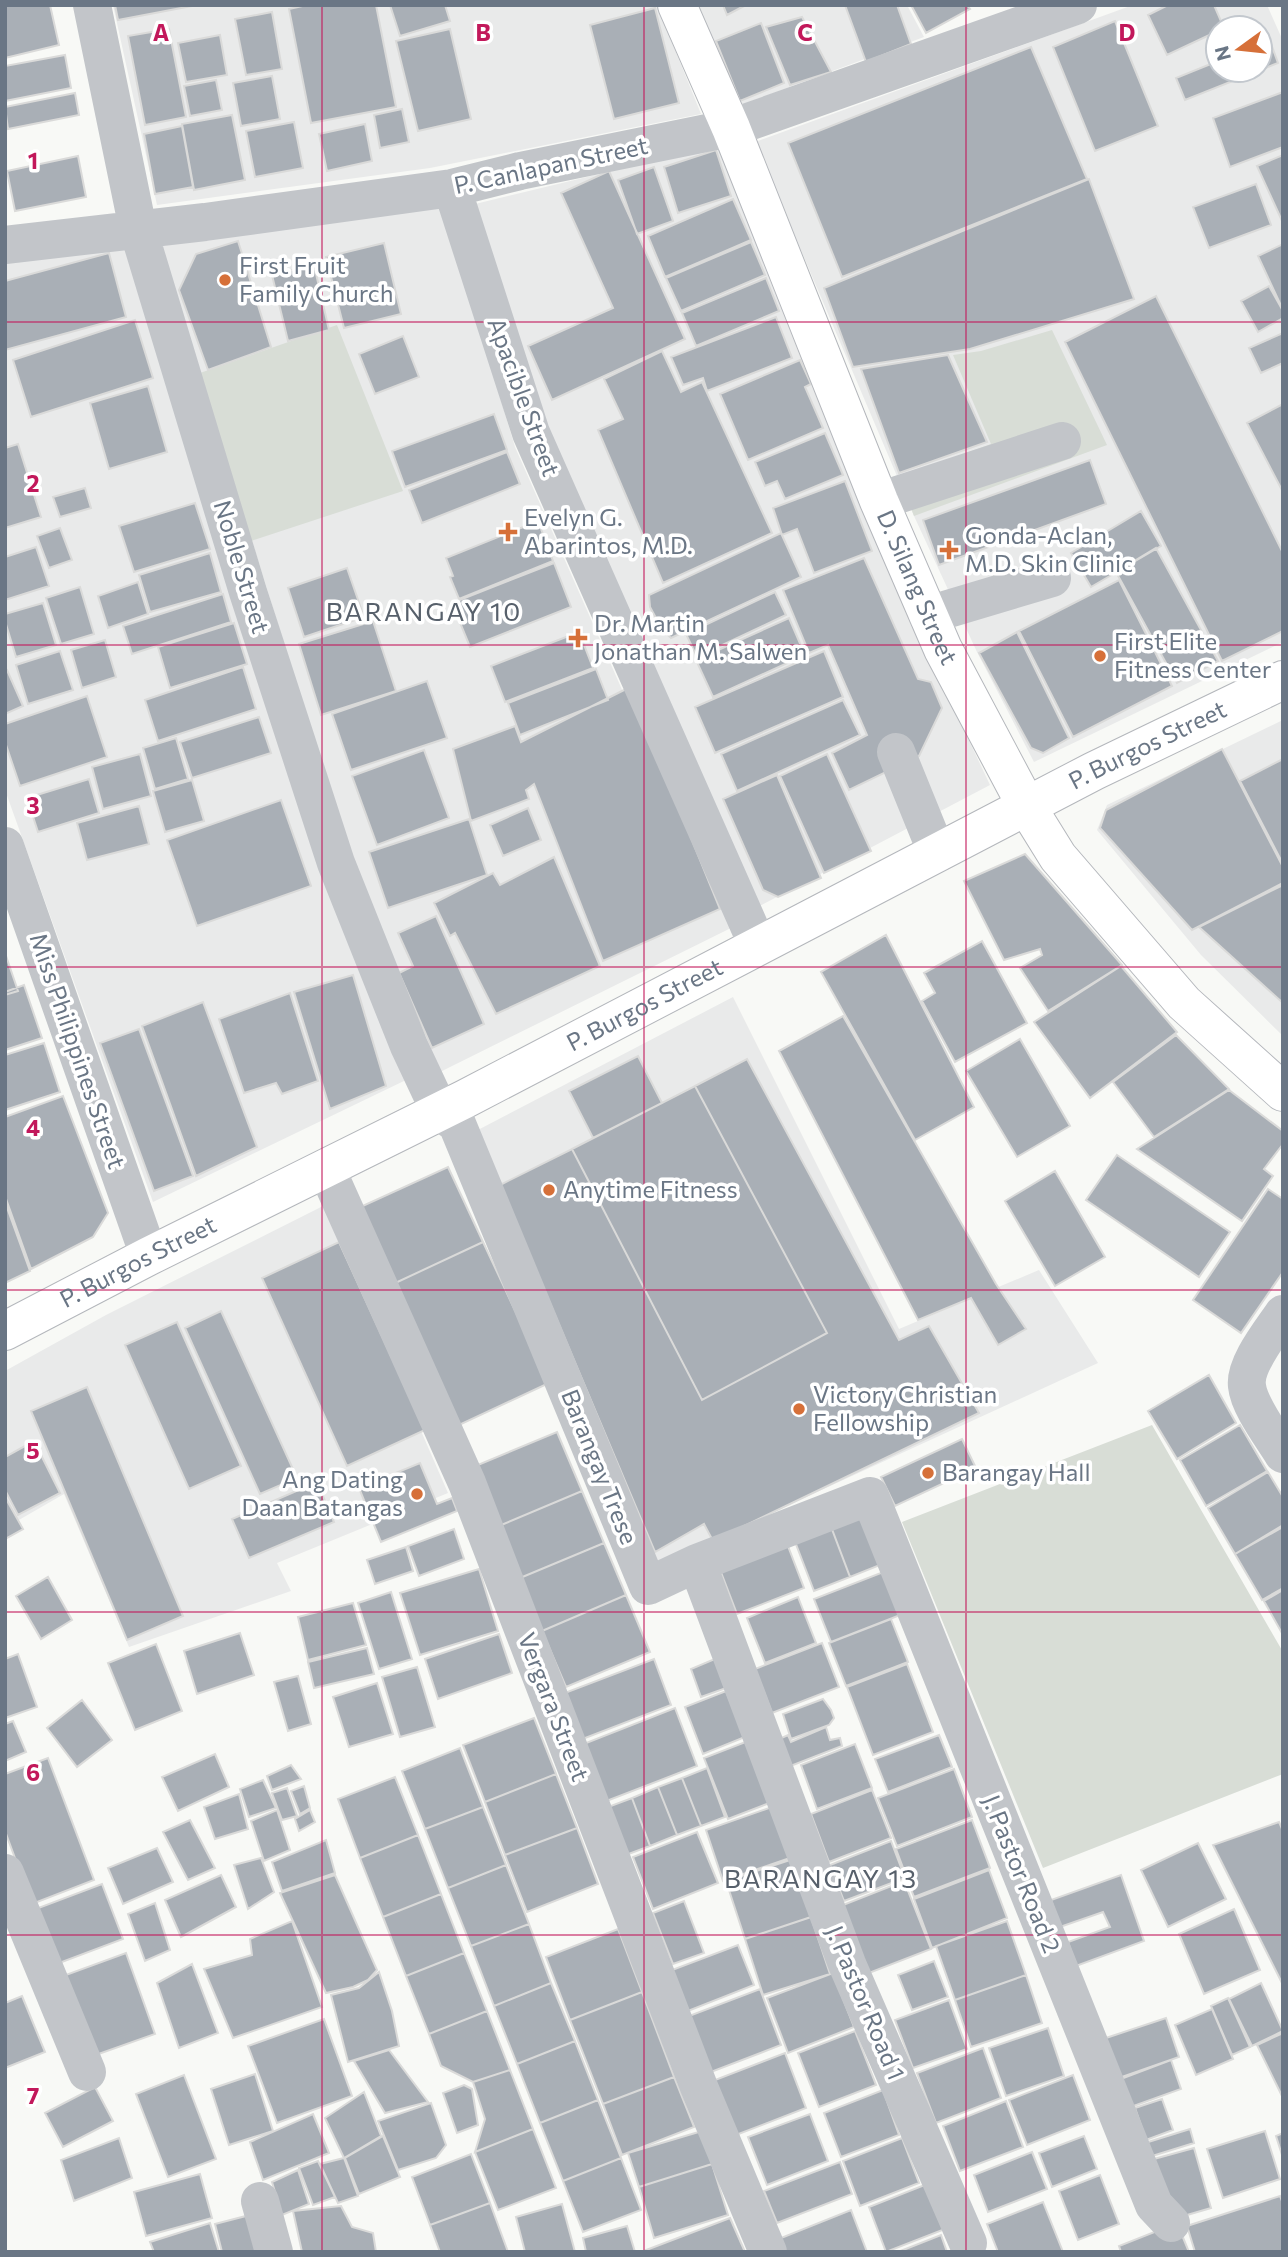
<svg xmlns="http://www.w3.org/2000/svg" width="1288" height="2257" font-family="Commissioner,sans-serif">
  <rect width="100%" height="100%" fill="#f8f9f6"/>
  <path fill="#e9eaea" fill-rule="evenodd" d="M113 5H657L701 114 430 168 157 205Z
    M695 5H907L924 37 741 105Z
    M1133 5H1267L1283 41V642L1034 762 977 652 914 516 755 142ZM1218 28H1260V70H1218Z
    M720 145 896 575 965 732 990 785 752 910 538 403 471 205Z
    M442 205 515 447 631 710 733 927 436 1074 351 858 160 246Z
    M127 245 406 1080 153 1202 5 790V262Z
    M1283 720V1036L1201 955 1097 830 1107 805Z
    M733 997 899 1329 1039 1270 1098 1363 656 1566 474 1132Z
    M323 1206 448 1493 277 1563 291 1591 129 1647 64 1494 5 1528V1371L106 1315Z"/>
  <path fill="#d8ddd6" d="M337 325 403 491 251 541 200 373Z
    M1052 330 1107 445 914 516 899 477 991 444 953 355 981 351Z
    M1152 1425 1283 1652V1774L1043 1868 902 1522Z"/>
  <path fill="#a9afb6" stroke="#dadad9" stroke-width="2" d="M10 5H50L59 45 5 58V6Z
    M115 5H197L118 20Z
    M307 5H376L396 107 311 123 289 9Z
    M390 5H445L450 21 400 36Z
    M723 5H746L727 15Z
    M845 5H897L911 44 866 62Z
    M911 5H967L970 9 926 33Z
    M1168 5H1214L1224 28H1218V31L1167 55 1148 15Z
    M655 8 679 103 614 119 590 25Z
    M272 12 282 69 246 75 235 19Z
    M802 17 831 72 790 85 766 27Z
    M1115 21 1158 126 1095 151 1053 47Z
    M761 23 784 83 740 101 716 41Z
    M169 29 186 117 145 125 128 36Z
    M450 29 471 119 418 131 396 41Z
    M220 35 227 75 186 82 178 43Z
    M1270 41 1278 63 1185 100 1176 78 1218 61V70H1260V45Z
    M1031 47 1087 179 842 277 788 143Z
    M65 55 71 88 5 101V66Z
    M272 76 280 119 241 126 233 83Z
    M216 80 222 110 190 116 184 86Z
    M1283 92V147L1230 167 1213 118Z
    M75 93 79 115 8 129 5 107Z
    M402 109 409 142 380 148 374 115Z
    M232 115 245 180 194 190 182 124Z
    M294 122 303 168 255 177 246 131Z
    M365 124 372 161 327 171 319 134Z
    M182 126 193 187 155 194 144 134Z
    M716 150 731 196 678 213 664 167Z
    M1283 155V223L1257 166Z
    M78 156 86 197 15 211 7 171Z
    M654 167 673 221 637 234 618 180Z
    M609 171 685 339 552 400 528 346 613 308 561 193Z
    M1089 179 1134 299 970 349 853 367 824 288Z
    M1256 184 1271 225 1209 248 1193 207Z
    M733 199 751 240 665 277 648 236Z
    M238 241 271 347 208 370 179 290 196 254Z
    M751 242 765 275 681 311 666 278Z
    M384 243 401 314 344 328 326 257Z
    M1283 244V310L1258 256Z
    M109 253 126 317 5 350V281Z
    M314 265 329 330 288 341 272 275Z
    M766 278 779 311 696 346 682 313Z
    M1269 286 1283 311V318L1258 332 1241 301Z
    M1156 296 1283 553V631L1222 661 1065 342Z
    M776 317 792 358 707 391 703 378 683 385 671 357Z
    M135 320 153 378 31 417 13 360Z
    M1283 333V363L1261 373 1249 348Z
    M403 336 419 377 375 394 359 354Z
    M662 351 681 392 702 382 772 533 663 583 598 430 623 419 604 379Z
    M948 355 987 442 899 473 861 369Z
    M800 360 811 384 805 387 823 428 748 460 720 394Z
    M148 386 167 452 109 469 90 403Z
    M1283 404V492L1247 423Z
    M494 414 507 450 405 487 392 451Z
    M825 433 843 475 785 499 777 481 765 486 755 462Z
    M18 444 41 517 5 528V448Z
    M507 452 520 484 422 523 409 490Z
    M1090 460 1106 504 939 565 923 520Z
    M845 481 872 551 814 573 797 529 782 535 773 508Z
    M85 488 91 508 60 517 53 497Z
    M195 503 210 549 134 572 119 526Z
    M1141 511 1161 546 1091 587 1071 553Z
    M538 521 553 561 459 599 450 577 453 576 446 558Z
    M60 528 72 560 49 568 37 536Z
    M781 533 801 577 671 638 662 629 650 607 649 595Z
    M36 547 49 586 5 600V557Z
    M1156 548 1218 661 1177 683 1116 572Z
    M210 553 221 592 150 612 139 575Z
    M864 558 918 679 931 682 942 708 919 756 849 790 832 753 867 735 828 645 809 653 783 590Z
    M554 563 571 607 470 647 452 603Z
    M347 568 364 617 304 637 288 588Z
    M1119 580 1172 686 1073 737 1019 631Z
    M138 582 148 614 108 628 98 596Z
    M80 587 94 634 61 644 46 598Z
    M775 592 786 615 697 657 686 634Z
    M223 594 231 622 132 654 123 626Z
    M43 603 56 645 16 657 5 621V614Z
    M789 618 805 655 713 697 696 660Z
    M373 621 396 691 321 715 299 644Z
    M234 623 247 664 170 688 158 647Z
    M579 632 593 668 505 702 491 666Z
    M1017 632 1069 738 1043 753 1031 748 979 653Z
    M105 640 116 677 82 688 71 650Z
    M60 651 73 690 28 704 16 665Z
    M824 651 843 697 715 753 695 707Z
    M243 667 256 709 158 741 145 700Z
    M596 669 608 700 520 735 508 703Z
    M7 670 23 706 5 714V671Z
    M427 681 447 738 351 770 332 714Z
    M630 687 720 909 603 961 534 784 526 790 529 799 471 821 453 749 515 726 521 742Z
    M87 696 107 757 20 786 5 742V724Z
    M843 700 860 735 737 791 721 754Z
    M259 717 271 753 192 778 180 742Z
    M176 738 188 779 155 789 143 748Z
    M1222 749 1283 867V883L1192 930 1100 828 1106 810Z
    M424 750 449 818 377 845 352 776Z
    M140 754 151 796 103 809 92 767Z
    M827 754 871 851 824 873 780 776Z
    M1283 759V864L1240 781Z
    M777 775 821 878 778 897 763 890 723 799Z
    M89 779 99 813 38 832 27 798Z
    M192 780 204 821 165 832 153 791Z
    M281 800 311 886 197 926 167 840Z
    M139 806 149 844 87 860 77 823Z
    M528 808 541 840 503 856 490 825Z
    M469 819 487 875 388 908 369 852Z
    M1025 854 1122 965 1048 1011 1020 968 1042 955 1040 949 1004 960 964 881Z
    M554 857 600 966 496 1014 455 933 450 936 434 903 493 873 500 885Z
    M1283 885V1003L1199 927Z
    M436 916 484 1024 432 1048 399 973 413 966 398 933Z
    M886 935 974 1107 915 1140 821 972Z
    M982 941 1027 1023 955 1062 922 1001 935 993 924 973Z
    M5 953 18 991 5 995Z
    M1121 966 1177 1032 1090 1098 1034 1022Z
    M353 975 386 1086 330 1109 294 992Z
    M24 985 42 1038 5 1050V992Z
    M290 993 318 1081 282 1094 276 1083 244 1093 219 1019Z
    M203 1002 257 1147 196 1176 142 1026Z
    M843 1016 996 1284 1026 1329 998 1345 971 1298 918 1320 779 1051Z
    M139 1029 193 1176 154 1191 100 1043Z
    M1176 1035 1229 1089 1154 1137 1113 1082Z
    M1020 1039 1070 1126 1017 1157 966 1071Z
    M44 1043 60 1092 5 1110V1055Z
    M638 1056 662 1103 593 1138 569 1091Z
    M747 1059 899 1340 929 1326 979 1413 713 1541 704 1524 655 1552 500 1185 572 1149 702 1400 827 1333 695 1086Z
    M695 1086 827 1333 702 1400 572 1149Z
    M1229 1090 1283 1131V1144L1264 1169 1273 1176 1242 1221 1137 1149Z
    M63 1096 108 1213 93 1237 31 1269 5 1196V1117Z
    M1117 1155 1230 1232 1199 1277 1086 1200Z
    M448 1167 483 1242 391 1285 356 1209Z
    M1055 1171 1105 1257 1055 1286 1005 1201Z
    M1268 1189 1283 1199V1272L1241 1333 1193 1300Z
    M5 1202 30 1271 5 1283Z
    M339 1242 425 1430 347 1466 262 1278Z
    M483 1242 549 1383 457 1426 391 1285Z
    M221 1311 297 1478 260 1494 185 1328Z
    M177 1322 241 1466 189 1489 125 1345Z
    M1209 1375 1236 1423 1177 1459 1148 1411Z
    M87 1387 183 1616 127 1640 31 1411Z
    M1240 1425 1267 1471 1206 1506 1180 1460Z
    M557 1432 582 1491 499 1526 473 1467Z
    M962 1439 976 1468 895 1506 881 1477Z
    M34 1441 60 1493 18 1515 5 1490V1457Z
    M420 1463 437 1504 452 1498 457 1511 381 1542 359 1488Z
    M1268 1472 1283 1497V1525L1235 1554 1208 1508Z
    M317 1482 334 1522 249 1558 232 1519Z
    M582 1491 604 1543 520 1578 499 1526Z
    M5 1497 23 1529 5 1539Z
    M865 1511 885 1563 850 1577 830 1524Z
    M830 1524 850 1577 814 1591 794 1539Z
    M1283 1527V1588L1262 1600 1235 1554Z
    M454 1529 464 1559 419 1576 408 1546Z
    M786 1541 804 1588 737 1614 719 1567Z
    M604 1543 626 1595 542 1631 520 1578Z
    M406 1547 413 1571 375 1584 367 1560Z
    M479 1569 498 1631 420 1655 400 1593Z
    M891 1569 908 1612 831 1642 814 1599Z
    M48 1577 72 1620 41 1639 16 1596Z
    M1283 1590V1635L1264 1601Z
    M391 1592 412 1659 379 1669 358 1603Z
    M626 1595 650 1652 566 1687 542 1631Z
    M798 1597 816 1643 765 1663 747 1618Z
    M353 1603 366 1645 308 1660 298 1617Z
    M891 1619 908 1662 846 1686 829 1643Z
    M240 1633 254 1675 197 1694 184 1651Z
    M499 1634 512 1673 438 1699 425 1659Z
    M822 1643 839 1687 772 1713 755 1669Z
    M156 1644 182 1711 135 1730 108 1663Z
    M367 1648 374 1674 314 1688 308 1662Z
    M18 1654 37 1707 5 1718V1659Z
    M717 1658 729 1687 701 1697 691 1669Z
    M654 1659 671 1705 580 1740 562 1694Z
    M907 1664 933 1732 873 1755 847 1687Z
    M417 1667 435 1727 400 1737 382 1677Z
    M298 1676 311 1724 288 1731 274 1682Z
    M377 1683 393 1734 349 1747 333 1697Z
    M726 1691 745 1737 703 1754 685 1707Z
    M823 1699 831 1710 834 1718 829 1725 791 1739 783 1714Z
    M82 1700 112 1740 77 1767 47 1728Z
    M675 1708 697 1766 604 1802 581 1745Z
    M534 1718 556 1774 485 1802 463 1745Z
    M13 1721 26 1752 5 1761V1724Z
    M826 1727 830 1740 840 1738 842 1746 788 1767 777 1740 788 1735 791 1742Z
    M939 1735 952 1767 888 1792 875 1759Z
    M748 1741 772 1802 728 1819 704 1758Z
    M855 1744 872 1788 817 1809 801 1765Z
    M460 1748 483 1807 425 1829 402 1771Z
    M215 1754 229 1787 178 1811 162 1777Z
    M48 1758 94 1880 32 1904 5 1831V1774Z
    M291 1765 301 1779 272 1790 267 1776Z
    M707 1768 725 1817 701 1826 682 1778Z
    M954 1769 972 1817 897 1846 878 1798Z
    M556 1774 577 1828 505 1855 485 1802Z
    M395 1777 418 1835 360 1858 338 1799Z
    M682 1778 701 1826 677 1835 658 1787Z
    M263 1780 276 1808 249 1817 240 1789Z
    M304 1786 310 1808 300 1814 291 1791Z
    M658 1787 677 1835 650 1846 632 1798Z
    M287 1788 297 1816 282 1820 272 1793Z
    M872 1790 891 1838 829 1862 811 1814Z
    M239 1794 248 1829 215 1839 204 1807Z
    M632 1798 650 1846 626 1855 608 1807Z
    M483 1807 506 1865 448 1888 425 1829Z
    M772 1807 790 1858 723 1881 706 1830Z
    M277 1810 290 1850 264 1861 251 1821Z
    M310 1810 315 1822 299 1831 295 1819Z
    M190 1820 215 1868 188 1880 163 1832Z
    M972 1820 990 1868 914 1897 896 1849Z
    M1279 1822 1283 1831V1985L1213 1845Z
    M577 1828 598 1884 527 1912 505 1855Z
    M697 1832 718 1883 653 1909 633 1857Z
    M418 1835 441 1894 383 1917 360 1858Z
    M326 1840 335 1873 282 1891 272 1862Z
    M891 1841 905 1878 844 1901 830 1865Z
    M1198 1843 1226 1899 1168 1927 1141 1870Z
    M157 1848 173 1882 123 1904 108 1868Z
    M261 1858 274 1892 248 1909 234 1865Z
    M793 1859 811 1917 745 1939 726 1881Z
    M506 1865 529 1924 471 1946 448 1888Z
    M989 1870 1007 1918 932 1948 914 1899Z
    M221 1875 236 1907 181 1937 165 1900Z
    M335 1875 377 1970 368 1980 353 1987 326 1993 280 1893Z
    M1121 1875 1144 1941 1076 1966 1068 1942 1110 1927 1103 1912 1060 1927 1051 1900Z
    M904 1881 931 1949 869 1973 843 1905Z
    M102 1884 123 1939 54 1965 33 1910Z
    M441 1894 464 1953 406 1976 383 1917Z
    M684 1901 704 1953 673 1964 653 1913Z
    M155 1903 170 1950 145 1961 128 1914Z
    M1234 1909 1260 1970 1204 1994 1179 1934Z
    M811 1917 830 1974 763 1995 745 1939Z
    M292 1921 322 2007 233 2038 204 1969 252 1955 250 1939Z
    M1007 1921 1026 1975 955 2000 936 1946Z
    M529 1924 551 1983 494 2006 471 1946Z
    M618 1929 642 1992 570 2020 546 1957Z
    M738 1945 754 1985 688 2011 672 1970Z
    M126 1953 155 2034 93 2056 63 1976Z
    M464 1953 487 2011 429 2034 406 1976Z
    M934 1961 948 1997 912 2010 898 1975Z
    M192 1964 218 2033 179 2048 157 1983Z
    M379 1972 392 2011 399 2046 348 2062 331 1995 359 1988Z
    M833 1973 854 2027 788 2053 767 1998Z
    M1026 1975 1042 2023 971 2047 955 2000Z
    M551 1983 575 2041 517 2064 494 2006Z
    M1261 1983 1283 2031 1252 2046 1229 1999Z
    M760 1989 781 2045 711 2072 689 2016Z
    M642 1992 674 2077 603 2104 570 2020Z
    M22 1996 45 2052 5 2068V2003Z
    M1228 1998 1250 2047 1232 2055 1211 2006Z
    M949 2000 967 2049 913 2068 895 2020Z
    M1212 2009 1233 2059 1196 2075 1175 2025Z
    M487 2011 510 2070 473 2082 441 2066 429 2034Z
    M1166 2018 1179 2057 1119 2078 1106 2038Z
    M324 2019 352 2096 277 2123 248 2046Z
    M1048 2028 1064 2076 1006 2096 989 2048Z
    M855 2031 876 2085 819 2107 798 2053Z
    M1283 2033V2098L1257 2045Z
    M575 2041 598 2100 540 2123 517 2064Z
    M983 2048 1001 2098 936 2123 917 2073Z
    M389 2050 428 2102 385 2113 354 2061Z
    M785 2053 806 2108 736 2135 715 2080Z
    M1171 2060 1181 2089 1128 2108 1118 2080Z
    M510 2070 533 2129 475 2152 485 2119 473 2082Z
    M255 2074 273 2131 229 2145 211 2089Z
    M184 2075 216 2159 168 2177 136 2094Z
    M1073 2075 1090 2120 1027 2145 1009 2100Z
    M674 2077 694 2127 622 2155 603 2104Z
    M464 2085 472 2089 478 2125 457 2133 443 2093Z
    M95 2087 113 2121 63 2147 45 2113Z
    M883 2090 899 2135 841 2157 824 2113Z
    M364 2092 381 2136 344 2158 325 2118Z
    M1162 2099 1173 2130 1146 2140 1135 2108Z
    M598 2100 621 2158 563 2181 540 2123Z
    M1006 2101 1023 2147 960 2171 943 2126Z
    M431 2103 446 2145 436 2158 398 2170 378 2121Z
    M313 2114 329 2153 263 2180 250 2142Z
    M810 2114 828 2161 767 2185 748 2137Z
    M533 2129 556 2188 498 2210 475 2152Z
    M1190 2129 1194 2143 1149 2157 1145 2143Z
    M702 2131 712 2164 639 2187 628 2153Z
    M1265 2131 1280 2179 1223 2198 1207 2149Z
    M1283 2133V2158L1276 2136Z
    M383 2136 400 2177 359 2194 345 2158Z
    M1084 2136 1097 2169 1052 2187 1039 2153Z
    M119 2138 132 2178 74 2201 61 2160Z
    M902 2138 919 2183 860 2206 843 2161Z
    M1194 2148 1211 2208 1170 2220 1154 2159Z
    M1032 2152 1047 2189 988 2212 974 2175Z
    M471 2154 490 2203 430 2225 412 2177Z
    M344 2158 358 2196 338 2203 320 2164Z
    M621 2158 641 2210 583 2232 563 2181Z
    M318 2161 335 2197 313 2205 299 2168Z
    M840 2162 852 2194 777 2223 764 2191Z
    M712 2164 728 2215 654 2238 639 2187Z
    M298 2170 309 2204 282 2215 272 2182Z
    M200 2174 212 2218 146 2236 134 2192Z
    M1100 2175 1119 2224 1078 2240 1059 2191Z
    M927 2184 945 2229 886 2252 869 2207Z
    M1280 2196 1283 2204V2252H1195L1187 2226Z
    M1043 2202 1063 2252H998L987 2224Z
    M490 2203 508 2252H440L430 2225Z
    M562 2204 575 2252H525L516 2217Z
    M341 2206 352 2227 373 2233 376 2252H302L293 2211Z
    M269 2210 270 2252H222L215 2224Z
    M851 2210 867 2252H781L776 2240Z
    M730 2218 745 2252H641Z
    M210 2223 219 2252H154L150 2242Z
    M1177 2223 1189 2252H1121L1119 2246Z
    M627 2226 635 2252H586L583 2238Z
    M941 2235 947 2252H898Z"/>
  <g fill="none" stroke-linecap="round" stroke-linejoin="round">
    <defs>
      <g id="major">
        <path id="s1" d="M677 5 731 128 879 501 943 649 1027 807 1058 857 1184 1003 1283 1092"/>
        <path id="s2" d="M5 1331 149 1256 465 1099 1094 771 1283 680"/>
      </g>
    </defs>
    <use href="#major" stroke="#b4b7bc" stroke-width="40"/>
    <path stroke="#c2c5c9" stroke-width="38" d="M92 5 138 229 248 592 336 863 409 1046 440 1112 457 1124 648 1586 697 1563 870 1496 1154 2205 1171 2223
      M452 188 531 433 758 946
      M5 245 205 222 452 188 520 171 731 128 1078 5
      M879 501 1062 441
      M928 615 1052 578
      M896 752 937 853
      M5 846 149 1256
      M326 1168 467 1483 699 2087 768 2252
      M1283 1314C1271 1332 1244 1365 1247 1386 1249 1406 1272 1436 1283 1454
      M697 1563 847 1964 968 2243
      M5 1873 87 2072
      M260 2201 274 2252"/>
    <use href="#major" stroke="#fff" stroke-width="38"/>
  </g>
  <path fill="none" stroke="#c2185b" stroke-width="2" stroke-opacity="0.55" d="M322 5V2252M644 5V2252M966 5V2252M5 322H1283M5 645H1283M5 967H1283M5 1290H1283M5 1612H1283M5 1935H1283"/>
  <g fill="#d67039" stroke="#fff" stroke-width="2.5">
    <circle cx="225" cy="280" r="7"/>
    <path d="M504.5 521.5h7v7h7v7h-7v7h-7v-7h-7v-7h7z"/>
    <path d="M945.5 539.5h7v7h7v7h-7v7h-7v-7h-7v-7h7z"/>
    <path d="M574.5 627.5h7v7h7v7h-7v7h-7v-7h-7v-7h7z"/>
    <circle cx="1100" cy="656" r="7"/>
    <circle cx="549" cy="1190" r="7"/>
    <circle cx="799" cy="1409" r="7"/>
    <circle cx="928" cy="1473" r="7"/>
    <circle cx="417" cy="1494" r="7"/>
  </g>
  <g text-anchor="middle" stroke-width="7" stroke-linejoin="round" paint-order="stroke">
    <g font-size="24" fill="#6a7685" stroke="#fff">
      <text transform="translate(551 166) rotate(-12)" y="8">P. Canlapan Street</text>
      <text transform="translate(523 397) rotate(70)" y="8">Apacible Street</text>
      <text transform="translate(241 567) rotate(73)" y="8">Noble Street</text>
      <text dy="8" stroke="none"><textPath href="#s1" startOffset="630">D. Silang Street</textPath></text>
      <text dy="8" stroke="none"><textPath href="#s2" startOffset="1284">P. Burgos Street</textPath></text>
      <text dy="8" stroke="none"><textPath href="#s2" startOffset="718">P. Burgos Street</textPath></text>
      <text transform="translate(77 1051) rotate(71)" y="8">Miss Philippines Street</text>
      <text dy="8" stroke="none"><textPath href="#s2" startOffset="150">P. Burgos Street</textPath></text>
      <text transform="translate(599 1467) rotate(68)" y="8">Barangay Trese</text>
      <text transform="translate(553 1707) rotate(69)" y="8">Vergara Street</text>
      <text transform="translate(1021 1874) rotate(68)" y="8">J. Pastor Road 2</text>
      <text transform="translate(865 2003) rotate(67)" y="8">J. Pastor Road 1</text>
    </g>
    <g font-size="24" fill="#6a7685" stroke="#fff" text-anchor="start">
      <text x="239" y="274">First Fruit<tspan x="239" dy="28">Family Church</tspan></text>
      <text x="524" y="526">Evelyn G.<tspan x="524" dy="28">Abarintos, M.D.</tspan></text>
      <text x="965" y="544">Gonda-Aclan,<tspan x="965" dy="28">M.D. Skin Clinic</tspan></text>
      <text x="594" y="632">Dr. Martin<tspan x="594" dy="28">Jonathan M. Salwen</tspan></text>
      <text x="1114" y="650">First Elite<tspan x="1114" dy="28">Fitness Center</tspan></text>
      <text x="563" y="1198">Anytime Fitness</text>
      <text x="813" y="1403">Victory Christian<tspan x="813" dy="28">Fellowship</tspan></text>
      <text x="942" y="1481">Barangay Hall</text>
      <text x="403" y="1488" text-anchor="end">Ang Dating<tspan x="403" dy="28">Daan Batangas</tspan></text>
    </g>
    <g font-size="26" letter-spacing="2" fill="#57606b" stroke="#fff">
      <text x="424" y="621">BARANGAY 10</text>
      <text x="821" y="1888">BARANGAY 13</text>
    </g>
  </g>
  <g font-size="23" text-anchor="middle" font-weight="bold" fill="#c2185b" stroke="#fff" stroke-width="7" stroke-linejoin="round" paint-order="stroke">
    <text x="161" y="41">A</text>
    <text x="483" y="41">B</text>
    <text x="805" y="41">C</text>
    <text x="1127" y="41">D</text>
    <text x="33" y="169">1</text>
    <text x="33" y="492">2</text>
    <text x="33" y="814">3</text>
    <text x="33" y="1136">4</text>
    <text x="33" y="1459">5</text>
    <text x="33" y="1781">6</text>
    <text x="33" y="2104">7</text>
  </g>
  <rect width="1288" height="2257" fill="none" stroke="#6a7685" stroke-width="14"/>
  <g transform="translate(1239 49) rotate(255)"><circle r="33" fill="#ffffff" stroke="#c3c8ce" stroke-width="2"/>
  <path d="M0-5L12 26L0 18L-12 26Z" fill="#d67039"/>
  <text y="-10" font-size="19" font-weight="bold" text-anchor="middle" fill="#6a7685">N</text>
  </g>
</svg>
